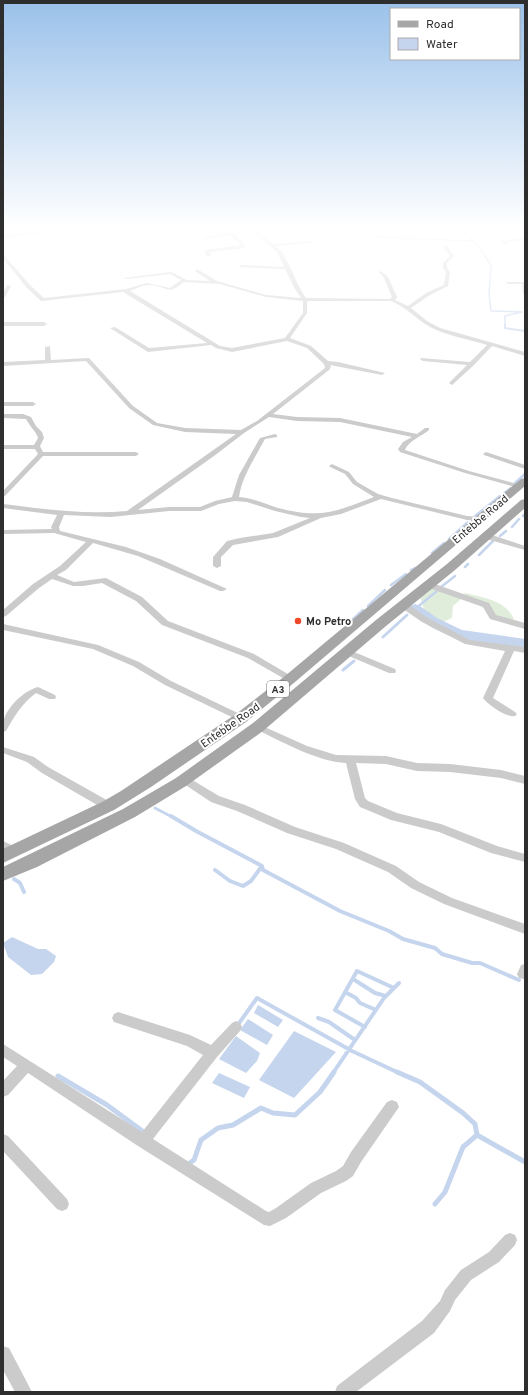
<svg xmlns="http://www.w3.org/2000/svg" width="528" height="1395" font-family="Overpass,sans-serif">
  <rect width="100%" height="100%" fill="#fff"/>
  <path fill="#e0eddb" d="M434 585 462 598 453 606 452 618 440 623C425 617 424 610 420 596Z
    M465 593C484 598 505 600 514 619L510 621 500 619 464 594Z"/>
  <path fill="#c6d5ee" d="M12 937 38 949H46L56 956 54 962 42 974 31 975 8 957 3 943Z
    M258 1005 283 1020 278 1027 254 1013Z
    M248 1019 273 1035 267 1045 240 1030Z
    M294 1031 336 1052 294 1098 259 1080Z
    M236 1036 260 1053 257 1061 246 1073 219 1059Z
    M219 1073 250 1087 244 1098 212 1083Z"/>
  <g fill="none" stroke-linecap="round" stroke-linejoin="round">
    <path stroke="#c6d5ee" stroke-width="1.5" d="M387 225 409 238
      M457 225 478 246 491 265 489 294 491 311 522 312 505 316V326
      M377 237 472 241"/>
    <path stroke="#c6d5ee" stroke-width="2" d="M505 325V328L525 331"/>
    <path stroke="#c6d5ee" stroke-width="2.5" d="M515 483 525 474
      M504 493 511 488
      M523 516 525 514
      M474 517 500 496
      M512 527 519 519
      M500 536 506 531
      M449 539 468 522
      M432 553 444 543
      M479 555 493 541
      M465 567 468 564
      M411 570 415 568
      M391 585 406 574
      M441 587 455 576
      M368 606 385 590
      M415 609 437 591
      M359 614 363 610"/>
    <path stroke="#c6d5ee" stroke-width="3" d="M351 621 360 613
      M383 637 407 615
      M343 670 354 661
      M155 808 172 817"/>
    <path stroke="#c6d5ee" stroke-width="4" d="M171 816 196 831 262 866 263 870 340 911 389 931 403 939 435 948 442 954 472 963H480L519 980
      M215 870 230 881 243 886 251 881 262 866
      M14 879 20 883 24 892
      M353 979 375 993 386 996
      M345 992 356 998 360 1003 376 1010
      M318 1018 329 1022 355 1040
      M237 1026 257 998 352 1051 399 1073
      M365 1027 335 1010 357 971 394 988
      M333 1073 384 998 399 983"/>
    <path stroke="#c6d5ee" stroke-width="5" d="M397 1072 420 1082 463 1113 475 1124 477 1135
      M58 1076 107 1105 145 1133
      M187 1165 194 1160 201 1140 218 1128 233 1125 261 1108 273 1113 295 1115 320 1092 334 1072
      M435 1204 445 1192 463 1147 477 1135 525 1162"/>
    <path fill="#c6d5ee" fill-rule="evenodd" d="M415 604 420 606 437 618 462 630 525 639V649C489 644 452 643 422 621 417 617 411 614 407 609L410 606Z"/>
    <path fill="#cbcbcb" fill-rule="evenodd" d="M88 225H96L3 238V236Z
      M207 225H211L225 234 247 230 240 225C250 224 265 237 273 244L312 241 311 243 276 246C289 257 295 283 306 298L390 299 392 297 384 278 379 272 381 271 388 277 397 297 395 300 408 306 426 293 444 285 446 272 443 268V263L450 256 443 247 447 246 454 256 447 263V268L450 272 448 286 430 295 411 308 427 321 440 328 525 352V356L492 346 474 365 452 385 449 383 467 365 423 361 420 359 421 358 470 362 487 345C469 339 447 336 430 327 416 319 406 307 391 301H307V313L290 338 311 346 328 361 338 362 385 373 382 375 330 365 331 367 329 370 273 414 297 417 340 418 417 434 425 428H429V430C422 436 408 441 405 450L469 471 521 485V487L519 488 465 473 400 452 398 449 403 442 412 437 340 422 297 421 269 417 244 433 214 456 138 510 169 507H200L215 501 232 497 239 475 260 438 275 434 277 435V437L265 439C255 458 242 476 239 497 253 498 265 504 278 508 321 519 335 512 374 497L353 484 345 474 330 467 329 466 332 464 349 472 357 482 378 494 392 498 467 516 481 517V521L467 520 381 499 341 514 321 518 278 537 233 545 221 557V566L217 568 213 566V557L227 541 240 538 273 533 310 518 301 517 275 511 247 502 235 501 219 504 201 511H169L111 517 64 515 59 527 60 531 126 547 160 559 227 589 223 591H220L138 556 93 543 66 570 57 575 74 582 106 578 142 597 168 621 254 654 293 677 294 679 293 681 290 682 248 658 162 625 136 601 102 583 83 586H73L52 579 39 588 6 616 3 617V610L33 584 60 566 86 542 54 533 3 534V530L52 529 51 527 57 515 3 508V504C44 509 86 515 127 511L236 434 185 432 153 425 129 408 86 361 3 366V362L45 360V347L50 346 51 360 89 358 133 406 157 423 185 428 241 430 257 421 325 368 324 364 307 348 287 341 232 352 216 348 211 345 148 352 110 328 115 327 149 348 207 343 123 292 41 301 26 287 3 258V254L30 285 44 298 126 289 147 283 170 288 181 280 170 274 126 279 124 278 171 272 187 280 210 281 195 271 197 269 217 281 266 295 301 298 295 289 285 269 239 267 241 265 284 267 277 252 259 236 251 231 234 234 245 244 244 248 210 252 211 256 207 257 205 250 241 245 230 235 204 239V237L220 234ZM184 282 220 284 266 297 303 301V313L285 338 232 348 220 346 130 291C136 289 142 285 148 285 167 285 166 297 184 282Z
      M525 238V240L506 242 508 244 506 245 500 241Z
      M506 282H525V295L523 294 522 284H508Z
      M7 285 11 286 5 297 3 298V293Z
      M3 322H44L47 324 44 326H3Z
      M3 402H33L36 404 33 406H3Z
      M3 414H23L31 417 36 426 42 432 44 438 40 446 43 452H136L139 454 136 456H43L5 496 3 497V491L38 454 35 449H3V445H34L38 438C36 431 30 427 26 419L3 418Z
      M486 452 525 465V469L484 455 483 454Z
      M483 534H489L525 546V550L483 538Z
      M426 583H432L489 603 496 615 525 623V629L490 619 483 607 426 587 425 585Z
      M400 603H406L428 618 470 640 525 647V653L514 651 493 698 515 712 517 714 515 716C507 718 488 705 483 698L505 651 465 644 422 622 400 607 399 605Z
      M3 624 98 645 139 662 171 681 244 716 246 718 241 721 238 720 165 685 133 666 93 649 3 630Z
      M347 649 395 669 396 671 395 673H389L344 654 343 652 344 650Z
      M38 687 55 695 56 697 55 699H49L36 693C22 703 14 717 6 731L3 732C3 728 2 723 4 719 9 705 24 691 38 687Z
      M258 724 307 746 336 755 386 756 417 763 450 764 501 770 525 776V784L501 778 450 772 417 771 386 764 356 763 365 798 368 801 397 813 441 824 497 846 525 854V862L491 853 439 832 391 820 360 807 355 799 346 763C318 762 281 741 255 729L253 727 255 725Z
      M3 747 34 757 48 767 112 803 113 806 112 809 108 810 104 809 42 773 27 762 3 753Z
      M184 775 219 796 245 805 295 827 344 843 396 866 419 882 452 898 525 924V934L444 904 411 888 388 872 336 849 287 833 237 811 211 802 181 782 179 779 181 776Z
      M3 841 18 848 19 851 18 854 14 855 3 850Z
      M525 964V979H523L519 978 517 974 521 965Z
      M118 1012 190 1035 211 1045 232 1023 236 1021 240 1023 242 1027 240 1031 217 1057 153 1139 266 1211 269 1212 276 1208 311 1183 336 1171 343 1166 351 1152 387 1102 392 1100 397 1102 399 1107 361 1162 353 1176 346 1181 321 1193 286 1218 270 1226 264 1225 138 1146 28 1073 8 1095 3 1097V1081L17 1066 3 1057V1044L142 1132 203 1055 187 1046 114 1022 112 1018 114 1014Z
      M3 1134 8 1136 67 1199 69 1204 67 1209 62 1211 57 1209 3 1151Z
      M510 1233 515 1235 517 1240 515 1245 499 1262 471 1280 455 1300 450 1311 434 1333 356 1392H335L337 1386 422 1321 440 1301 445 1290 461 1270 489 1252 505 1235Z
      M3 1346 9 1348 32 1392H15L3 1370Z"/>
    <path fill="#a6a6a6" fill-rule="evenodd" d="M525 478V486L295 682 246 722 151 787 114 810 3 863V849L102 802 121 791 236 714 285 676 521 479Z
      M525 499V508L455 570 386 626 263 731 186 786 135 817 37 867 3 881V867L123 809 176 778 253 723 376 620 447 564 521 500Z"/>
  </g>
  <linearGradient id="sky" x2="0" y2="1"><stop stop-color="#9ac1ea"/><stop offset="0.54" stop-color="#fff"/><stop offset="1" stop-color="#fff" stop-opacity="0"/></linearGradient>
  <rect width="528" height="420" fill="url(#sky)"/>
  <circle fill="#ef4827" stroke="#fff" stroke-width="1.5" cx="298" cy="621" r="4"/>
  <g text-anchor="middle" stroke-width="4" stroke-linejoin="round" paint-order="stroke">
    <rect fill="#fff" stroke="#6d6d6d" stroke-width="1" x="267" y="681" width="22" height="16" rx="3"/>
    <g font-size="10" font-weight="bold" fill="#2e2e2e">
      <text x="278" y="693">A3</text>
    </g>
    <g font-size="11" fill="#2e2e2e" stroke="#fff">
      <text transform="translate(480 519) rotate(-40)" y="4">Entebbe Road</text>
      <text transform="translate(230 725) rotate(-35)" y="4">Entebbe Road</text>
    </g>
    <g font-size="11" font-weight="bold" fill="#2e2e2e" stroke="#fff" text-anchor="start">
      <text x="306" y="625">Mo Petro</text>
    </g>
  </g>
  <rect width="528" height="1395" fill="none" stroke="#2e2e2e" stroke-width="8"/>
  <rect x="390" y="8" width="130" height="52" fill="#ffffff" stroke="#ababab"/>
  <rect x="398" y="21" width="20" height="6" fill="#a6a6a6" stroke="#ababab"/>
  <text x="426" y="28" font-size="12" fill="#2e2e2e">Road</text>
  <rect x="398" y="38" width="20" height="12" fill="#c6d5ee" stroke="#ababab"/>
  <text x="426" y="48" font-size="12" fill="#2e2e2e">Water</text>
</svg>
